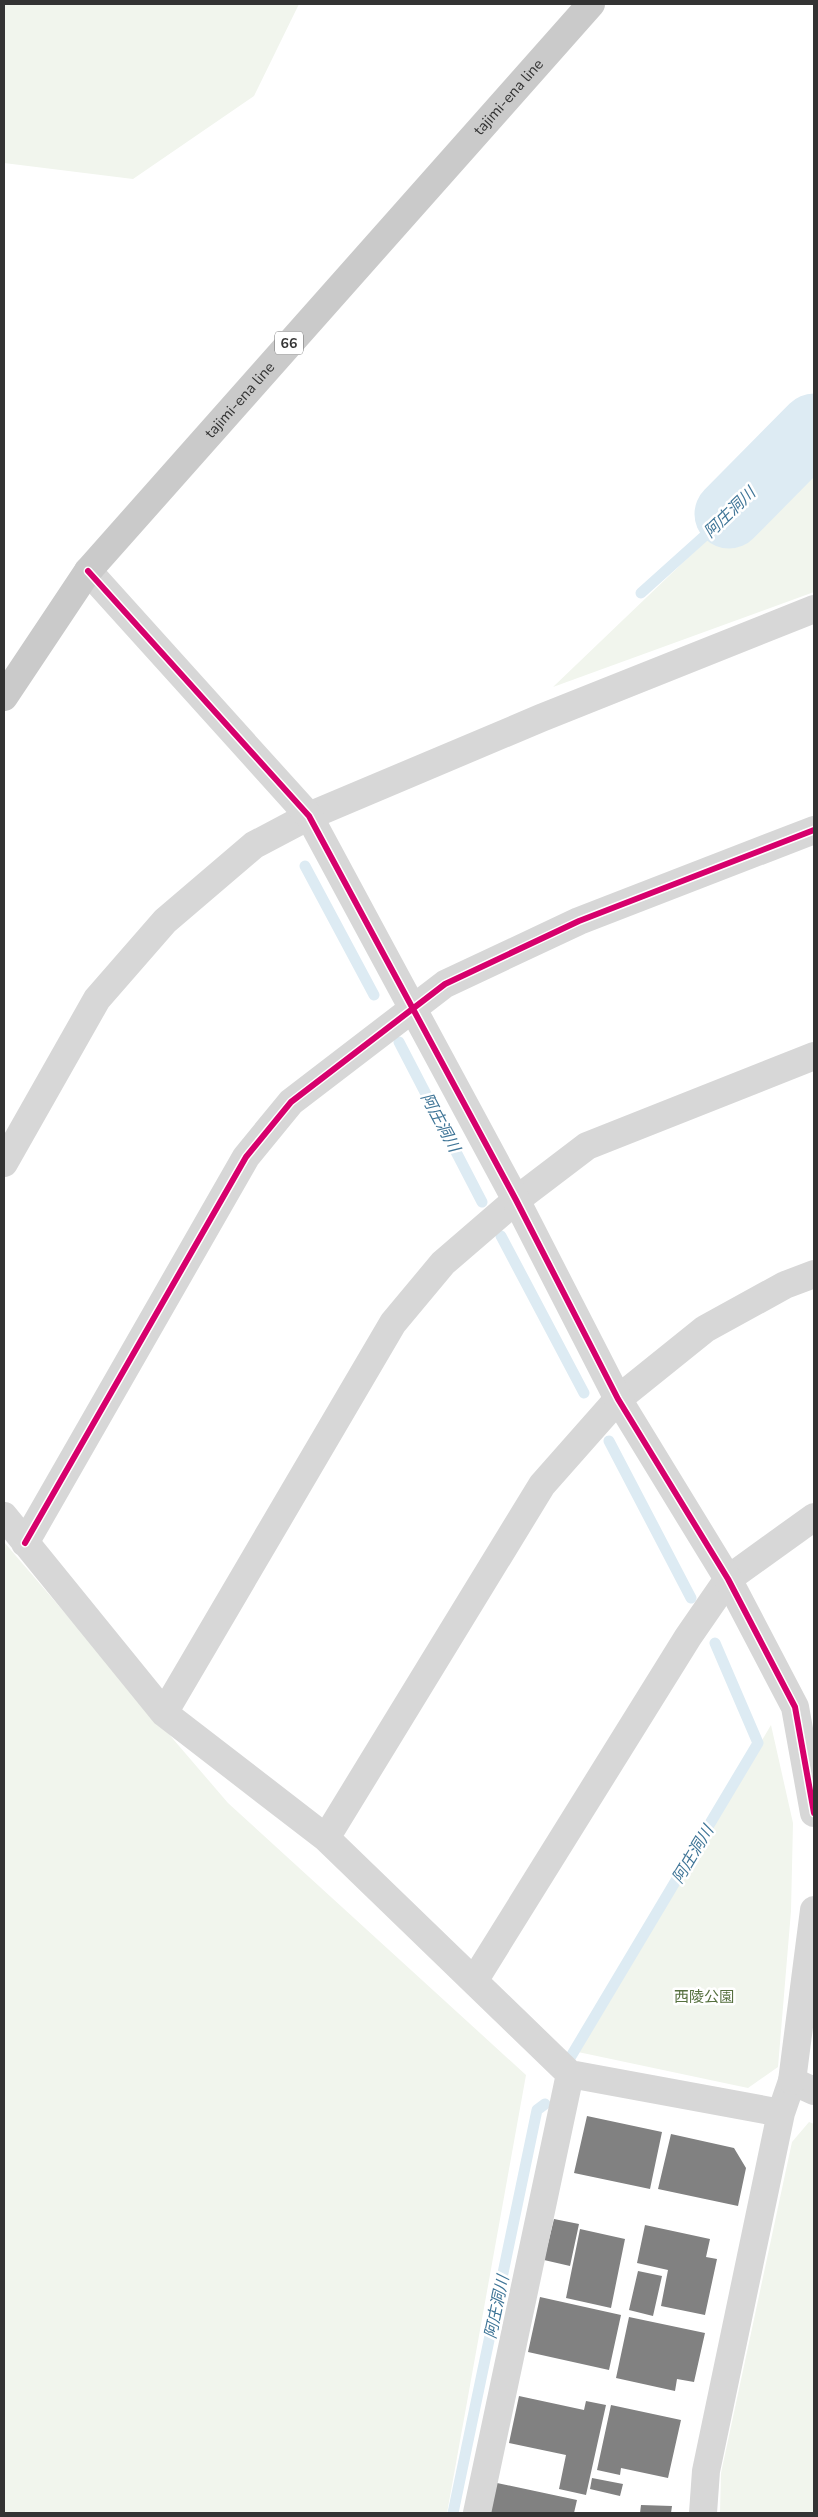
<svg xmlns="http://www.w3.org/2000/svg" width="818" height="2517" font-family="'Nunito Sans','Noto Sans JP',sans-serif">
  <rect width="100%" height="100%" fill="#fff"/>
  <path fill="#f1f5ed" d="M4 4H299L254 96 133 179 4 163Z
    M814 437V592L553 687Z
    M4 1542 228 1803 526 2075 447 2513H4Z
    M771 1725 793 1823 791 1911 778 2067 748 2088 578 2052Z
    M809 2122 814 2124V2513H720L721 2473 792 2142Z"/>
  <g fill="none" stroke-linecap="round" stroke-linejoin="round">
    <path stroke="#ddebf3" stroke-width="11" d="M641 593 729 514
      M305 866 374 995
      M399 1042 482 1202
      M501 1236 584 1393
      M609 1441 691 1598
      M570 2058 758 1743 715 1643
      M453 2513 537 2110 545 2104"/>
    <path stroke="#ddebf3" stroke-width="69" d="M729 514 814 428"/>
  </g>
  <path fill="#818181" d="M587 2116 662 2132 650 2189 574 2173Z
    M671 2134 734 2148 746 2168 738 2206 658 2189Z
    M554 2219 579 2224 570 2266 544 2260Z
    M645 2225 710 2239 706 2257 717 2259 705 2315 661 2306 668 2270 637 2263Z
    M580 2229 625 2239 611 2308 566 2298Z
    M638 2271 662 2276 653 2316 629 2310Z
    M540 2297 621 2315 609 2370 528 2352Z
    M629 2317 705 2333 694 2382 677 2379 675 2391 616 2378Z
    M519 2396 584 2410 586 2401 606 2405 586 2495 559 2489 566 2455 509 2443Z
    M611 2405 681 2420 668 2478 621 2468 620 2475 597 2470Z
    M592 2478 623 2484 620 2496 590 2489Z
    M497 2483 577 2500 574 2513H490Z
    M641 2505 672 2506 671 2513H640Z"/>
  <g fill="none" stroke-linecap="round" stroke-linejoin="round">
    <path stroke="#d7d7d7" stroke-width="28" d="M4 1163 97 999 165 921 254 845 309 816 541 718 814 609
      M4 1516 164 1713 326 1838 570 2074 781 2113
      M25 1543 246 1157 291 1102 445 984 579 921 814 830
      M164 1713 393 1323 443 1263 516 1200 587 1146 814 1056
      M326 1838 542 1485 618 1399 705 1329 785 1285 814 1274
      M474 1981 688 1637 728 1579 814 1517
      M477 2513 570 2074
      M703 2513 706 2471 781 2113 792 2081 814 2091"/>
    <path stroke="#d7d7d7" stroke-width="28" d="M88 571 309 816 516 1200 618 1399 728 1579 795 1707 814 1813
      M792 2081 814 1910"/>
    <path stroke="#cacaca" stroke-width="28" id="s1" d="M4 697 88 571 591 4"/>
    <defs>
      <path id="cycleway" d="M88 571 309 816 516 1200 618 1399 728 1579 795 1707 814 1813
        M25 1543 246 1157 291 1102 445 984 579 921 814 830"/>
    </defs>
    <use href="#cycleway" stroke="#fff" stroke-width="9"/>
    <use href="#cycleway" stroke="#d6006c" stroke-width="6"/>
  </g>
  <g text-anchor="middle" stroke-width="5" stroke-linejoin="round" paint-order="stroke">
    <rect fill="#fff" stroke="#707070" stroke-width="1" x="275" y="331.5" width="28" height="23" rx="4"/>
    <g font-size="14" font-weight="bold" fill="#333">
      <text x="289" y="348">66</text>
    </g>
    <g font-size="15" fill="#333" stroke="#fff">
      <text dy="5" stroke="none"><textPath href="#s1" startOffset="785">tajimi-ena line</textPath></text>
      <text dy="5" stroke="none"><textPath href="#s1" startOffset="380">tajimi-ena line</textPath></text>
    </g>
    <g font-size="15" fill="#56703f" stroke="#fff">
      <text x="704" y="2002">西陵公園</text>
    </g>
    <g font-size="16" font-style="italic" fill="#3f7597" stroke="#fff">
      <text transform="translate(729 512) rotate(-44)" y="6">阿庄洞川</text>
      <text transform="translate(441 1122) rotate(62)" y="6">阿庄洞川</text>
      <text transform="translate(692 1854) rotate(-59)" y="6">阿庄洞川</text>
      <text transform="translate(496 2307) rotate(-78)" y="6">阿庄洞川</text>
    </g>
  </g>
  <rect width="818" height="2517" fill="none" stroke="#333333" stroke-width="10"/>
</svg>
